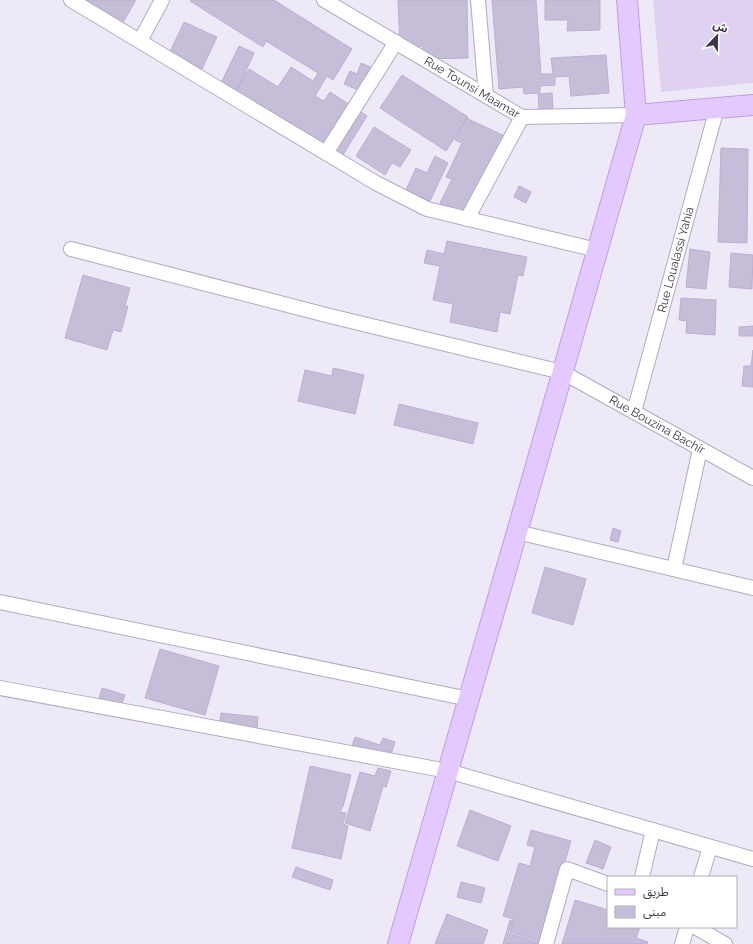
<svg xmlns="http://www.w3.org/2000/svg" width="753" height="944" font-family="Raleway,'Noto Sans Arabic',sans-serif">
  <rect width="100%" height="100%" fill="#eee9f6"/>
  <path fill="#dfd1f0" d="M653 0H753V83L661 92Z"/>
  <path fill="#c6bdd9" stroke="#bcafd4" d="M81 0H136L122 24Z
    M191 0H274L352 49 333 80 327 76 315 96 324 101 330 92 367 116 341 158 234 92 249 69 278 87 291 67 313 81 318 73 266 41 263 47 190 1Z
    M398 0H467L468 58 423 59V46L400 47Z
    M492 0H536L541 74H553L551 58 606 55 609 93 571 96 569 76 555 77V85L540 86V94L552 93 553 108 539 109 538 93 524 94 523 87 499 89Z
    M545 0H600V30L567 31 568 20H545Z
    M184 22 217 37 202 69 169 54Z
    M239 46 254 53 237 91 221 83Z
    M361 63 375 69 365 93 344 84 350 71 357 74Z
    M402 75 468 117 446 151 380 108Z
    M466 118 509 138 471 218 440 203 452 179 446 177 462 143 455 140Z
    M374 127 411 150 400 167 392 163 385 175 356 156Z
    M721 148 748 149 747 243 718 242Z
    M435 156 448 163 430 201 406 190 416 168 427 173Z
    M519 186 531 192 526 203 514 197Z
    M447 241 527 257 523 276 518 275 510 314 500 312 497 332 450 322 453 304 433 300 440 266 424 263 427 250 444 254Z
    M690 249 710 252 706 289 686 287Z
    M731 253 753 255 752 289 729 287Z
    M83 275 130 288 125 306H128L121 332 113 330 107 350 65 338Z
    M681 298 716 300 715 335 686 333 687 321 679 320Z
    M753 326V336H739V327Z
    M753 350V387L742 386 744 366H751Z
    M333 368 364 375 355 414 298 401 305 370 332 376Z
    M399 404 478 423 473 444 394 425Z
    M613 528 621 531 618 542 610 540Z
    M545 567 586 579 573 625 532 613Z
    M160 649 219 666 205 715 145 698Z
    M102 688 125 695 120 709 98 702Z
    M221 713 258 717 256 737 219 733Z
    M355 737 380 745 383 738 395 742 387 767 349 755Z
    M310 766 351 775 343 807H342L340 812 346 813 343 824 348 826 341 859 292 848Z
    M378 768 391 771 386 787 383 786 370 831 345 823 360 772 375 776Z
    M470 810 511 826 498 861 457 846Z
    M531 830 571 841 541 944H529L531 938 510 932 513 919 503 916 519 863 530 866 535 847 527 845Z
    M595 840 611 847 603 869 586 863Z
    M296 867 333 880 330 890 292 877Z
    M461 882 485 888 481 903 457 897Z
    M575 900 608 910V927H640L636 938 648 942 647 944H562Z
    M447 914 488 930 483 944H435Z
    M510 920 512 921 508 933 529 939 528 944H503Z"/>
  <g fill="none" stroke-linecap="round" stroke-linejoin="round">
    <defs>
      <g id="minor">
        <path d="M71 0 376 183 427 209 597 250"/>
        <path id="s1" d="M324 0 522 117 636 115"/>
        <path d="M478 0 486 96"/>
        <path d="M140 41 162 0"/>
        <path d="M326 153 396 42"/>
        <path d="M467 219 522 117"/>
        <path id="s2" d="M71 249 330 316 562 372 753 478"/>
        <path id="s3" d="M634 412 717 108"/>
        <path d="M517 532 753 588"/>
        <path d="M674 569 700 449"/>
        <path d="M0 602 469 699"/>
        <path d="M0 688 448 771 753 859"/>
        <path d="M642 877 653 830"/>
        <path d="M701 877 710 847"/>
        <path d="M695 927 725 944"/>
        <path d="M546 944 567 869 608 884"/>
        <path d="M682 944 687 927"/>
      </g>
      <path id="secondary" d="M636 115 753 105
        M398 944 517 532 636 115 627 0"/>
    </defs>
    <use href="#minor" stroke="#b3aac3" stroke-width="16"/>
    <use href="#secondary" stroke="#c09ce7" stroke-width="22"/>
    <use href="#minor" stroke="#fff" stroke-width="14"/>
    <use href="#secondary" stroke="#e4c9ff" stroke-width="20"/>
  </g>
  <g text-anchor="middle" stroke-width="3.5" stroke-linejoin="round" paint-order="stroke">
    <g font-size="12" fill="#3d364a" stroke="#fff">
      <text dy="4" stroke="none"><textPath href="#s1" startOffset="172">Rue Tounsi Maamar</textPath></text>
      <text dy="4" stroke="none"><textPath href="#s3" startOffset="158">Rue Loualassi Yahia</textPath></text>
      <text dy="4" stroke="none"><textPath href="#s2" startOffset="615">Rue Bouzina Bachir</textPath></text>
    </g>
  </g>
  <rect x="607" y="876" width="130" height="52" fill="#ffffff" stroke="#b1afb7"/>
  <rect x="615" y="889" width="20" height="6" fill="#e4c9ff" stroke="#b1afb7"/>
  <text x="643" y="896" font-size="12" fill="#3d364a">طريق</text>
  <rect x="615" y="906" width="20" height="12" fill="#c6bdd9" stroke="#b1afb7"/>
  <text x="643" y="916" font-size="12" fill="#3d364a">مبنى</text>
  <g transform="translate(717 36) rotate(22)" stroke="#ffffff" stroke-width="3" paint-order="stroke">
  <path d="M0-3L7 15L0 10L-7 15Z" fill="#3d364a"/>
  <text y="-6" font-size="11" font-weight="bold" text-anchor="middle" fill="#3d364a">ش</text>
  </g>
</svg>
